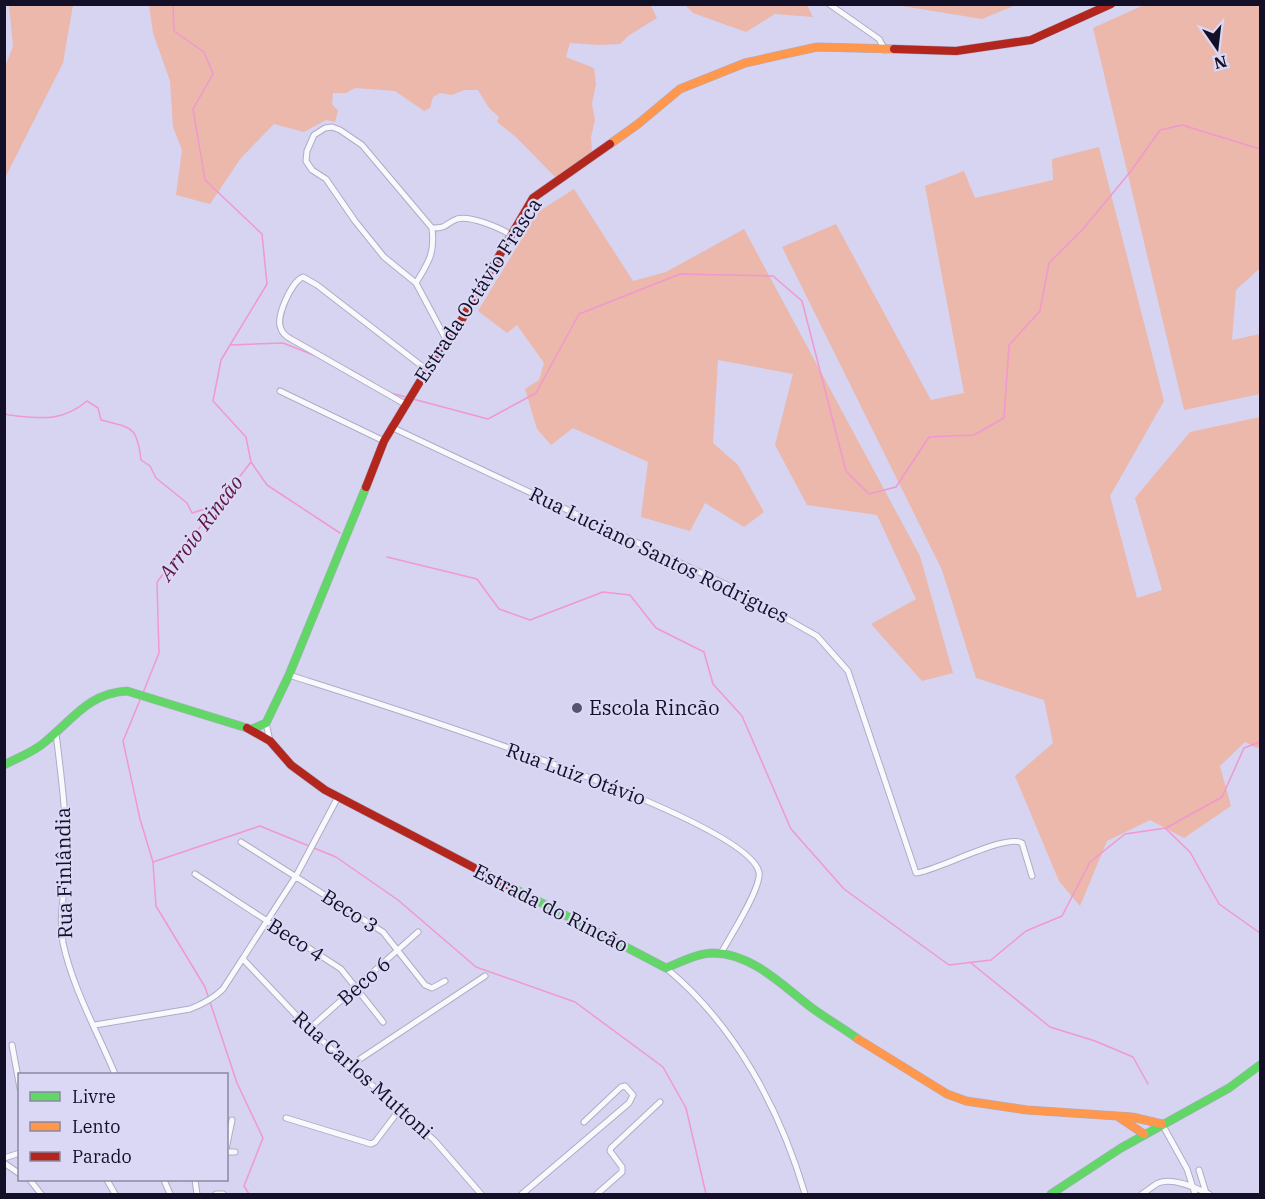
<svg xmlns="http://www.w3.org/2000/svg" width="1265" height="1199" font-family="'IBM Plex Serif',serif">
  <rect width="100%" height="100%" fill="#d6d4f1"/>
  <path fill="#ebb8ab" d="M650 4 657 18 628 36 620 44 598 45 570 43 566 57 594 68 596 84 592 104 595 120 591 137 592 152 556 178 516 137 497 122 499 117 489 108 478 90H464L452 95 440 93 433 97 430 108 424 111 395 91 355 88 346 93H333L332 104 338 111 335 122 326 120 304 132 274 124 241 158 210 204 176 195 182 150 173 127 170 81 153 33 149 5Z
    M1146 4 1260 5V268L1236 290 1232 340 1260 334V394L1184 410 1093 28Z
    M9 5H73L63 63 5 178V67L13 46Z
    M685 5H807L813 17 775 14 746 32 693 13Z
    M896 5H1016L982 19Z
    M1099 147 1164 401 1110 496 1137 598 1162 590 1135 498 1190 432 1260 417V747L1257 748 1245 742 1220 766 1231 806 1184 838 1150 820 1107 841 1080 906 1059 881 1015 776 1053 743 1044 700 976 678 942 570 782 247 836 224 931 400 964 393 925 186 964 171 975 198 1053 180 1052 159Z
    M574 189 633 281 666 272 744 229 920 556 953 673 922 681 871 624 916 599 877 515 807 505 775 445 793 374 718 360 713 443 738 465 764 512 744 527 705 503 690 531 641 517 648 462 573 428 551 445 537 429 525 389 539 380 544 363 517 325 507 333 478 311 538 212Z"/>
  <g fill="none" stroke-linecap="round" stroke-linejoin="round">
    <path stroke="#f098cf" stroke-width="1.5" d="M231 345 283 343 316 356
      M351 370 373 383
      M390 393 406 397
      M413 399 488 419 536 393 579 314 680 274 773 276 802 301 846 471 869 494 896 487 929 437 974 435 1004 418 1009 345 1040 311 1049 263 1083 229 1131 171 1160 130 1182 125 1260 149
      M4 412 8 415C39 418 61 423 87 401L98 408 101 420C132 428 137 426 141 460L150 466 156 478 187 503 192 513 215 506
      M251 462 267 485 340 533
      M387 557 477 579 499 609 530 620 603 592 630 595 656 628 704 652 713 684 742 716 791 829 844 889 949 965 991 960 1026 931 1062 916 1090 862 1125 834 1166 828 1222 797 1244 748 1260 742
      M143 693 159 653 157 582 251 462 246 437 213 401 221 360 267 284 262 234 205 180 193 109 213 74 204 52 174 31 173 4
      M140 700 123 741 140 819 153 862 260 826 336 857 398 900 476 967 575 1002 663 1067 686 1108 706 1194
      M1166 829 1190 852 1219 904 1260 933
      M153 862 156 906 205 987 237 1083 263 1138 244 1186 249 1194
      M971 963 1050 1027 1095 1041 1133 1057 1148 1084"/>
    <defs>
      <path id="street" d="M829 4 879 39 885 50
        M416 283C429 261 435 254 432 228
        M448 343 416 283 384 257 355 221 326 179 312 170 306 161 307 151 314 135 325 128 332 127 340 130 362 145 432 228C449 228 444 224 457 219 470 215 500 228 511 235
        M280 391 384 441
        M405 404 291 339C287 337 283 334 281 329 275 317 292 281 303 277L317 285 427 370
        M391 427 727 585 817 636 848 671 916 873C937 871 1006 833 1022 843L1032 876
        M289 675C357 697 746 816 759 872 762 887 730 937 721 953
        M266 723 270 741
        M56 733C61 775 67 818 66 861 66 888 58 915 63 943 73 989 97 1031 115 1074
        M241 842 383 932 425 985 432 988 445 981
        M195 874 341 969 383 1022
        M243 959 309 1029 434 1140 481 1194
        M666 968C735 1025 780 1109 805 1194
        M95 1025 190 1009C203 1004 213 999 223 989L296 876 338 797
        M309 1029 418 932
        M12 1045 20 1088
        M351 1065 485 976
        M286 1118 371 1144 375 1142 400 1109
        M1162 1124 1187 1169 1195 1194
        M226 1149 232 1120
        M226 1152H235
        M4 1158 20 1153
        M4 1163 20 1174
        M1199 1170 1206 1193
        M30 1180 41 1194
        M107 1180 115 1194
        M164 1180 170 1194
        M195 1180 197 1194
        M216 1194H223
        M522 1194 629 1103 633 1095 625 1086 621 1087 584 1122
        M597 1194 622 1172V1167L610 1151 611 1148 660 1102
        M1142 1194C1147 1191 1153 1186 1158 1183 1173 1177 1196 1188 1209 1194"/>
      <path id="fast" d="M252 729 266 723 289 675 366 487
        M4 765C17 758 34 752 45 742 73 719 89 693 127 691L247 728
        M515 889 666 968C681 962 698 953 714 953 753 954 783 986 812 1008 827 1019 843 1028 858 1039
        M1051 1194 1121 1148 1229 1088 1260 1065"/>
      <path id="slow" d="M610 144 638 124 680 89 745 63 817 47 894 49
        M858 1039 947 1094 966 1101 1027 1110 1132 1117 1162 1124
        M1120 1118 1144 1134"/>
      <path id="jam" d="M894 49 956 51 1031 40 1111 4
        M366 487 384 441 427 370 448 343 533 198 610 144
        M247 728 270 741 291 765 325 790 515 889"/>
    </defs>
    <use href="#street" stroke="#aeacc5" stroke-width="7"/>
    <use href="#fast" stroke="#aeacc5" stroke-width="9"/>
    <use href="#slow" stroke="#aeacc5" stroke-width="9"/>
    <use href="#jam" stroke="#aeacc5" stroke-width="9"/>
    <use href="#street" stroke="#f9f9fd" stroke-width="5"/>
    <use href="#fast" stroke="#63d668" stroke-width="8"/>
    <use href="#slow" stroke="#ff974d" stroke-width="8"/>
    <use href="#jam" stroke="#b3261e" stroke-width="8"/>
  </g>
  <circle fill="#57546e" stroke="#dad8f4" stroke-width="2" cx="577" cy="708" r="6"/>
  <g text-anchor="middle" stroke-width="4.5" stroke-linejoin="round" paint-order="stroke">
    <g font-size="20" fill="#130f27" stroke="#dad8f4">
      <text transform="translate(478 290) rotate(-57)" y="7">Estrada Octávio Frasca</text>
      <text transform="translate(659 555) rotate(26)" y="7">Rua Luciano Santos Rodrigues</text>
      <text transform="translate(576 774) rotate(20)" y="7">Rua Luiz Otávio</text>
      <text transform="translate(64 873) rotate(-91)" y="7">Rua Finlândia</text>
      <text transform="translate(551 908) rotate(27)" y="7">Estrada do Rincão</text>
      <text transform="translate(350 911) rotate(33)" y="7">Beco 3</text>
      <text transform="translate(296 940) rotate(33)" y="7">Beco 4</text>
      <text transform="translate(364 981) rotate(-41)" y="7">Beco 6</text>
      <text transform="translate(363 1075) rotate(42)" y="7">Rua Carlos Muttoni</text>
    </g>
    <g font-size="20" fill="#130f27" stroke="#dad8f4" text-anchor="start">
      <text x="589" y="715">Escola Rincão</text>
    </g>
    <g font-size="21" font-style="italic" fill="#5f1340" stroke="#dad8f4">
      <text transform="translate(201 528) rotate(-53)" y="7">Arroio Rincão</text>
    </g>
  </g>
  <rect width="1265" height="1199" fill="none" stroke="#130f27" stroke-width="12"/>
  <rect x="18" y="1073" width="210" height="108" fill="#dad8f4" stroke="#8a88a2" stroke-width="1.5"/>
  <rect x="30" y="1092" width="30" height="9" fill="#63d668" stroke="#8a88a2" stroke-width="1.5"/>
  <text x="72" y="1103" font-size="18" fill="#130f27">Livre</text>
  <rect x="30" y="1122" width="30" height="9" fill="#ff974d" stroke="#8a88a2" stroke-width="1.5"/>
  <text x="72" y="1133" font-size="18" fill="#130f27">Lento</text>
  <rect x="30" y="1152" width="30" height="9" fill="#b3261e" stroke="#8a88a2" stroke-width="1.5"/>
  <text x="72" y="1163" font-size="18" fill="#130f27">Parado</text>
  <g transform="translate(1217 48) rotate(166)" stroke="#dad8f4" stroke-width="4.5" paint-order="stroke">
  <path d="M0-4.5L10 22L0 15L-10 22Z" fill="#130f27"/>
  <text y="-9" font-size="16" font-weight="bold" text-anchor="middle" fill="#130f27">N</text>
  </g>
</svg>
